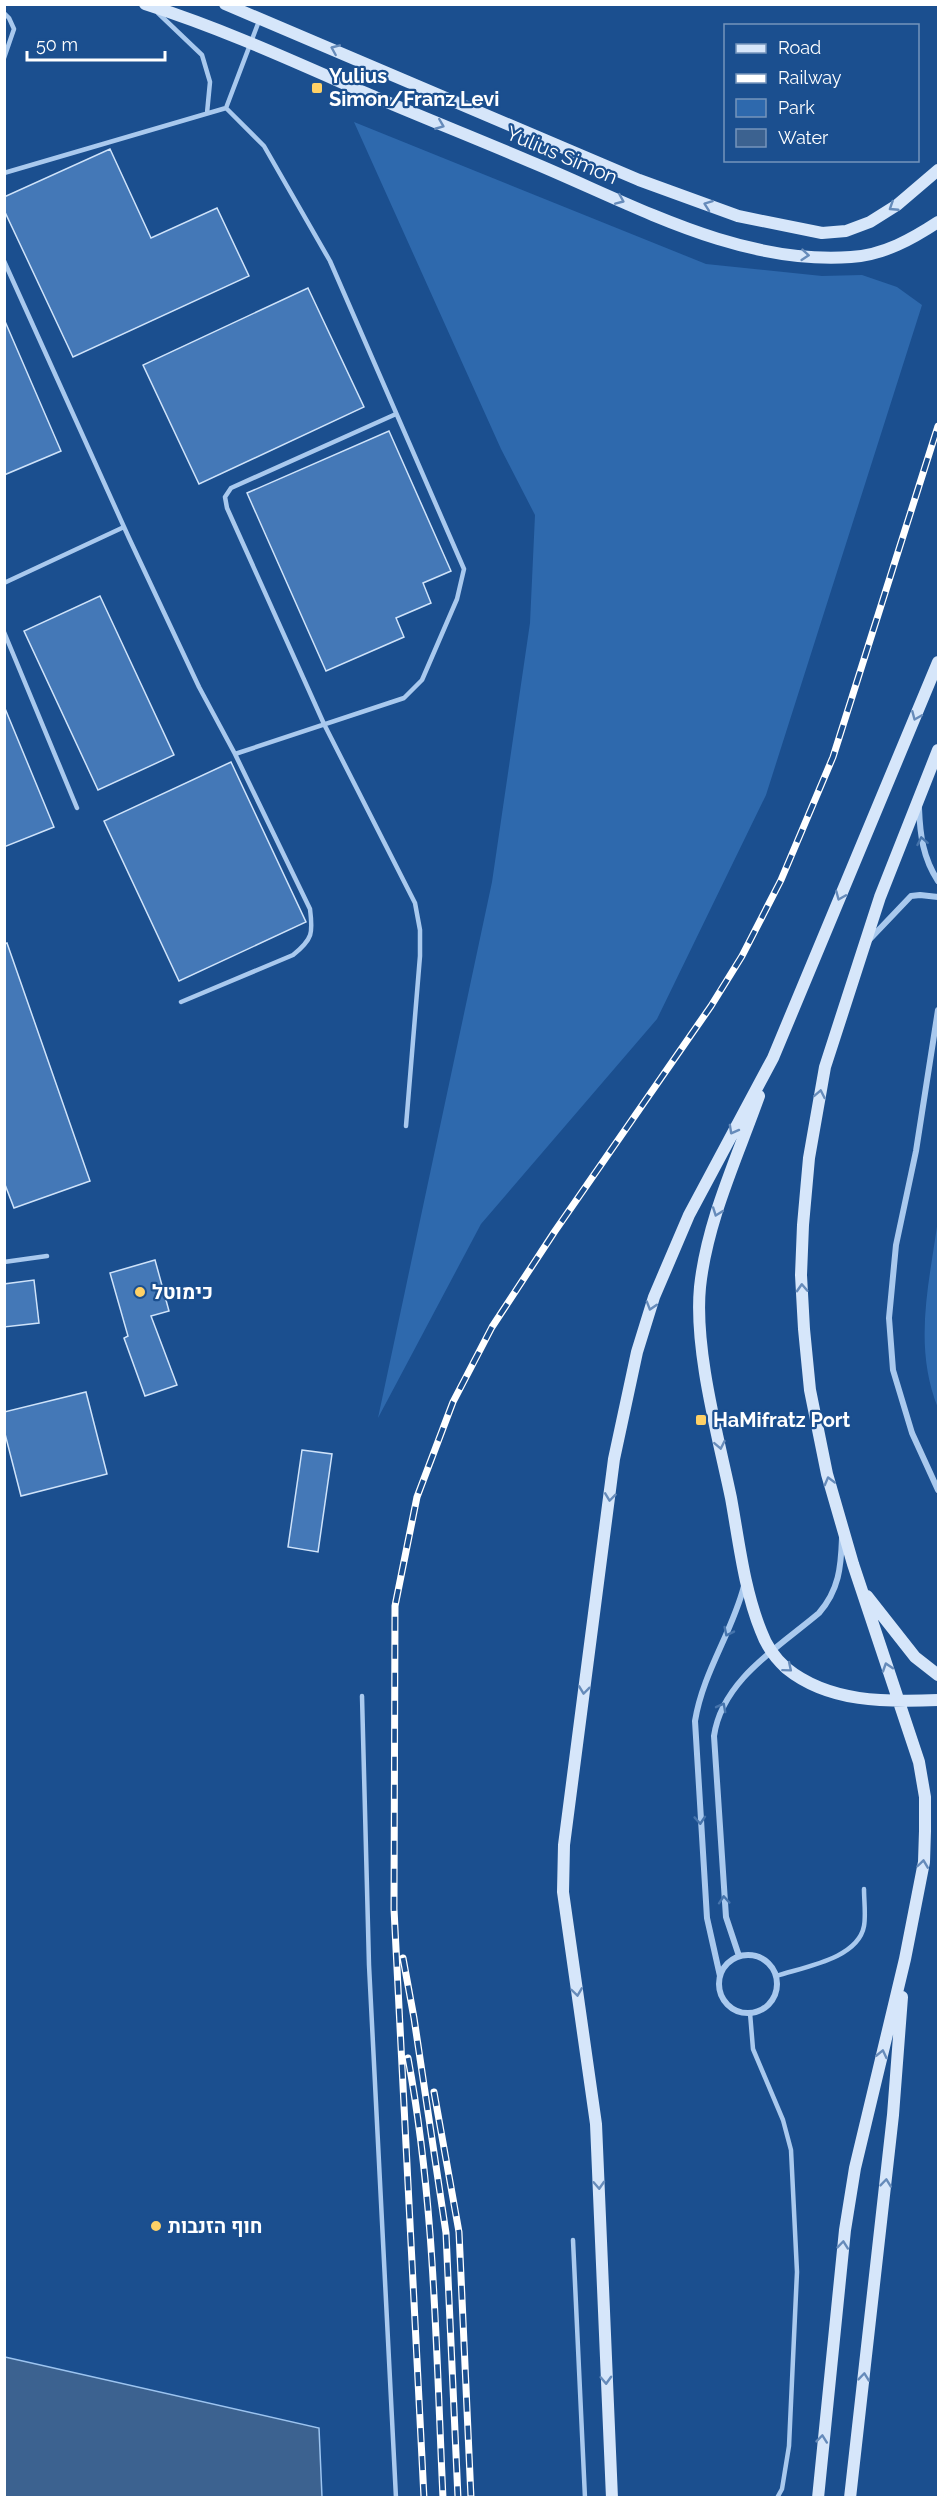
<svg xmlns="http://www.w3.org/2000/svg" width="943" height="2502" font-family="Raleway,Heebo,sans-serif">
  <rect width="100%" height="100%" fill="#1b4f8f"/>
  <path fill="#2e69ad" d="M354 122 706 264 822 276 862 275 897 287 922 305 766 795 657 1019 481 1224 378 1418 492 882 530 623 535 515 501 449Z
    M938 1220V1408C913 1346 929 1284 938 1220Z"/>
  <path fill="#3c6290" stroke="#9cc4f0" stroke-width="1.5" d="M5 2357 319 2428 322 2497H5Z"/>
  <path fill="#4478b7" stroke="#cfe3fa" stroke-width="1.5" d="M110 149 151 238 217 208 249 276 73 357 4 210V197Z
    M308 288 364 407 199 484 143 365Z
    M4 319 61 451 4 475Z
    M389 431 451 571 423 583 431 603 396 618 404 637 326 671 247 493Z
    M100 596 174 755 98 790 24 631Z
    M4 706 54 827 4 847Z
    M231 762 306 922 179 981 104 821Z
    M7 943 90 1181 14 1208 4 1182V944Z
    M155 1260 169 1311 151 1316 177 1385 145 1396 124 1338 128 1336 110 1273Z
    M34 1280 39 1323 4 1327V1284Z
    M86 1392 107 1474 21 1496 4 1430V1412Z
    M302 1450 332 1454 318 1552 288 1547Z"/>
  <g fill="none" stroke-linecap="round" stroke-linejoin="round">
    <path stroke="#a9c9ee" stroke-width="4.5" d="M4 13 9 18 14 29 4 58
      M158 13 202 55 210 82 207 113
      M226 108 264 146 330 261 464 569 457 599 422 680 404 698 235 754
      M4 173 226 108 259 21
      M4 261 129 538 199 687 235 754 310 909C313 933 313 939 293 955L181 1002
      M396 414 231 488 225 497 227 508 324 724 415 903 420 930V956L406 1126
      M4 583 124 527
      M4 632 77 808
      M4 1262 47 1256
      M362 1696 369 1965 396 2498
      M776 1976C803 1967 858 1959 864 1926 866 1915 864 1901 864 1889
      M750 2013 753 2049 783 2120 791 2150 797 2272 789 2446 782 2489 777 2498
      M573 2240 585 2498"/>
    <path stroke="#a9c9ee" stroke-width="6" d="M919 808C920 835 923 858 938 881
      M870 939 911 896 920 895 938 897
      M938 1010 916 1151 896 1245 889 1318 893 1370 912 1433 938 1490
      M719 1984a29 29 0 1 1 58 0a29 29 0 1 1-58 0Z
      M739 1956 726 1917 714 1736C722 1680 779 1647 819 1613 839 1590 841 1567 842 1538
      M720 1976 707 1918 695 1721C703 1672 732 1633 744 1586"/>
    <path stroke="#d6e6fa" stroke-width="12" d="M145 4C221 28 295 62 368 94 424 118 480 140 536 164 636 206 740 265 851 257 884 255 912 239 938 222
      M225 4 639 180 738 216 822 233 846 231 870 222 897 205 938 170
      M759 1096C737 1158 707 1221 700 1287 694 1349 718 1436 731 1498 739 1542 744 1589 761 1631 766 1645 775 1658 786 1668 829 1703 886 1702 938 1700
      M867 1596 915 1657 938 1675
      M612 2498 596 2124 563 1892 564 1845 614 1459 637 1352 654 1297 689 1215 773 1058 938 662
      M818 2498 845 2230 855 2168 905 1959 924 1862 925 1831V1797L919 1762 853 1564 827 1474 810 1390 804 1329 801 1275 803 1225 809 1158 825 1067 880 897 938 750
      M850 2498 893 2115 902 1997"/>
    <defs>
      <path id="rail" d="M403 1958 414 2018 446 2233 458 2498
        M408 2058C435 2203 436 2351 443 2498
        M434 2092 459 2232 471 2498
        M424 2498 394 1909 395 1606 417 1497 453 1402 492 1327 555 1231 711 1006 742 956 781 880 833 757 938 426"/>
    </defs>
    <use href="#rail" stroke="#fff" stroke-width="7"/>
    <use href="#rail" stroke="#1b4f8f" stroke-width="4.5" stroke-dasharray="14" stroke-linecap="butt"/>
  </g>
  <defs><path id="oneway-chevron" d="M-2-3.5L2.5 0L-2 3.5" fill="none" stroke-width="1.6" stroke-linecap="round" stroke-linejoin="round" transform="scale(1.5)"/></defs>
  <g stroke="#668bba">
    <use href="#oneway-chevron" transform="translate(335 49) rotate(-157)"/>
    <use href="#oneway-chevron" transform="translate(440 125) rotate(22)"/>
    <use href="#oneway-chevron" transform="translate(620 200) rotate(23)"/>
    <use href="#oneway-chevron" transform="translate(708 205) rotate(-160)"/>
    <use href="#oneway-chevron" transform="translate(893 207) rotate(147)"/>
    <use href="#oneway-chevron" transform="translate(805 255) rotate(5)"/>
    <use href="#oneway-chevron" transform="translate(916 716) rotate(113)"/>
    <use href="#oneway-chevron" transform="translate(840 896) rotate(113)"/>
    <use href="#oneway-chevron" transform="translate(820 1094) rotate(-79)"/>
    <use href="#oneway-chevron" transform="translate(733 1130) rotate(119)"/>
    <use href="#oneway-chevron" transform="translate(717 1212) rotate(110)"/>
    <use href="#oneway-chevron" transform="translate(802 1288) rotate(-93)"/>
    <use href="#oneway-chevron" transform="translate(651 1306) rotate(107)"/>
    <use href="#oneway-chevron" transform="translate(720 1445) rotate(79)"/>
    <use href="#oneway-chevron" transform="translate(829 1481) rotate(-105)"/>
    <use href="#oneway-chevron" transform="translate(610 1497) rotate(97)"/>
    <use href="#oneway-chevron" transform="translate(887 1667) rotate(-108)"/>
    <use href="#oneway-chevron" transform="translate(788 1668) rotate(40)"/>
    <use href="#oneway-chevron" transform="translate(584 1690) rotate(97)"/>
    <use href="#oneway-chevron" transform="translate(923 1864) rotate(-82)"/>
    <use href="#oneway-chevron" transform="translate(577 1992) rotate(82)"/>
    <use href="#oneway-chevron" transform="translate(882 2054) rotate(-77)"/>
    <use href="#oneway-chevron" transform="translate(886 2183) rotate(-84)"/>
    <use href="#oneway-chevron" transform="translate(599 2185) rotate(87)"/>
    <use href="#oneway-chevron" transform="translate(843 2245) rotate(-84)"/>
    <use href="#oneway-chevron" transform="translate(864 2377) rotate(-84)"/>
    <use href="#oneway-chevron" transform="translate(606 2380) rotate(88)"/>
    <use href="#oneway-chevron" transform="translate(822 2439) rotate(-84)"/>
  </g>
  <g stroke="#4674ac">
    <use href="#oneway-chevron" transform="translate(922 841) rotate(-101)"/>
    <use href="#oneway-chevron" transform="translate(728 1632) rotate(116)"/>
    <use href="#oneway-chevron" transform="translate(722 1707) rotate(-62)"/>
    <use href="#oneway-chevron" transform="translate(700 1820) rotate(86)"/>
    <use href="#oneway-chevron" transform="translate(724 1900) rotate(-94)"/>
  </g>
  <g fill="#ffd166" stroke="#1b4f8f" stroke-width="2">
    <rect x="311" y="82" width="12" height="12" rx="3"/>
    <circle cx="140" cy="1292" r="6"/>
    <rect x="695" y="1414" width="12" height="12" rx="3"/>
    <circle cx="156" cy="2226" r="6"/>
  </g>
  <g text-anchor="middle" stroke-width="4.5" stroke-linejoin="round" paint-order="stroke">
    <g font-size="20" font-weight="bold" fill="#fff" stroke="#1b4f8f" text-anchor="start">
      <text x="329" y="83">Yulius<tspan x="329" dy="23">Simon/Franz Levi</tspan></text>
      <text x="152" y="1299">כימוטל</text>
      <text x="713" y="1427">HaMifratz Port</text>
      <text x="168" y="2233">חוף הזנבות</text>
    </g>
    <g font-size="20" fill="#fff" stroke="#1b4f8f">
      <text transform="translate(562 155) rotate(23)" y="7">Yulius Simon</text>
    </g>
  </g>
  <rect width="943" height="2502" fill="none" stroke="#ffffff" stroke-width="12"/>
  <rect x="724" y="24" width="195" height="138" fill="#1b4f8f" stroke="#7695bc" stroke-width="1.5"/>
  <rect x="736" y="44" width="30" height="9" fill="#d6e6fa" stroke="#7695bc" stroke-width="1.5"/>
  <text x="778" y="54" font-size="18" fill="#ffffff">Road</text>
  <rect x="736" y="74" width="30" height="9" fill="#ffffff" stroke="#7695bc" stroke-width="1.5"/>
  <text x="778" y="84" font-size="18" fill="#ffffff">Railway</text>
  <rect x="736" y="99" width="30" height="18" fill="#2e69ad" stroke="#7695bc" stroke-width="1.5"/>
  <text x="778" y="114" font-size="18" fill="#ffffff">Park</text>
  <rect x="736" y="129" width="30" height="18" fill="#3c6290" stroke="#7695bc" stroke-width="1.5"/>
  <text x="778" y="144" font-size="18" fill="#ffffff">Water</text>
  <path d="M27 51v9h138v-9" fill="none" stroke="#ffffff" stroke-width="3"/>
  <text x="36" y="51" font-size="18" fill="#ffffff" stroke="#1b4f8f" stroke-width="4.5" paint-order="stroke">50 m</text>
</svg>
